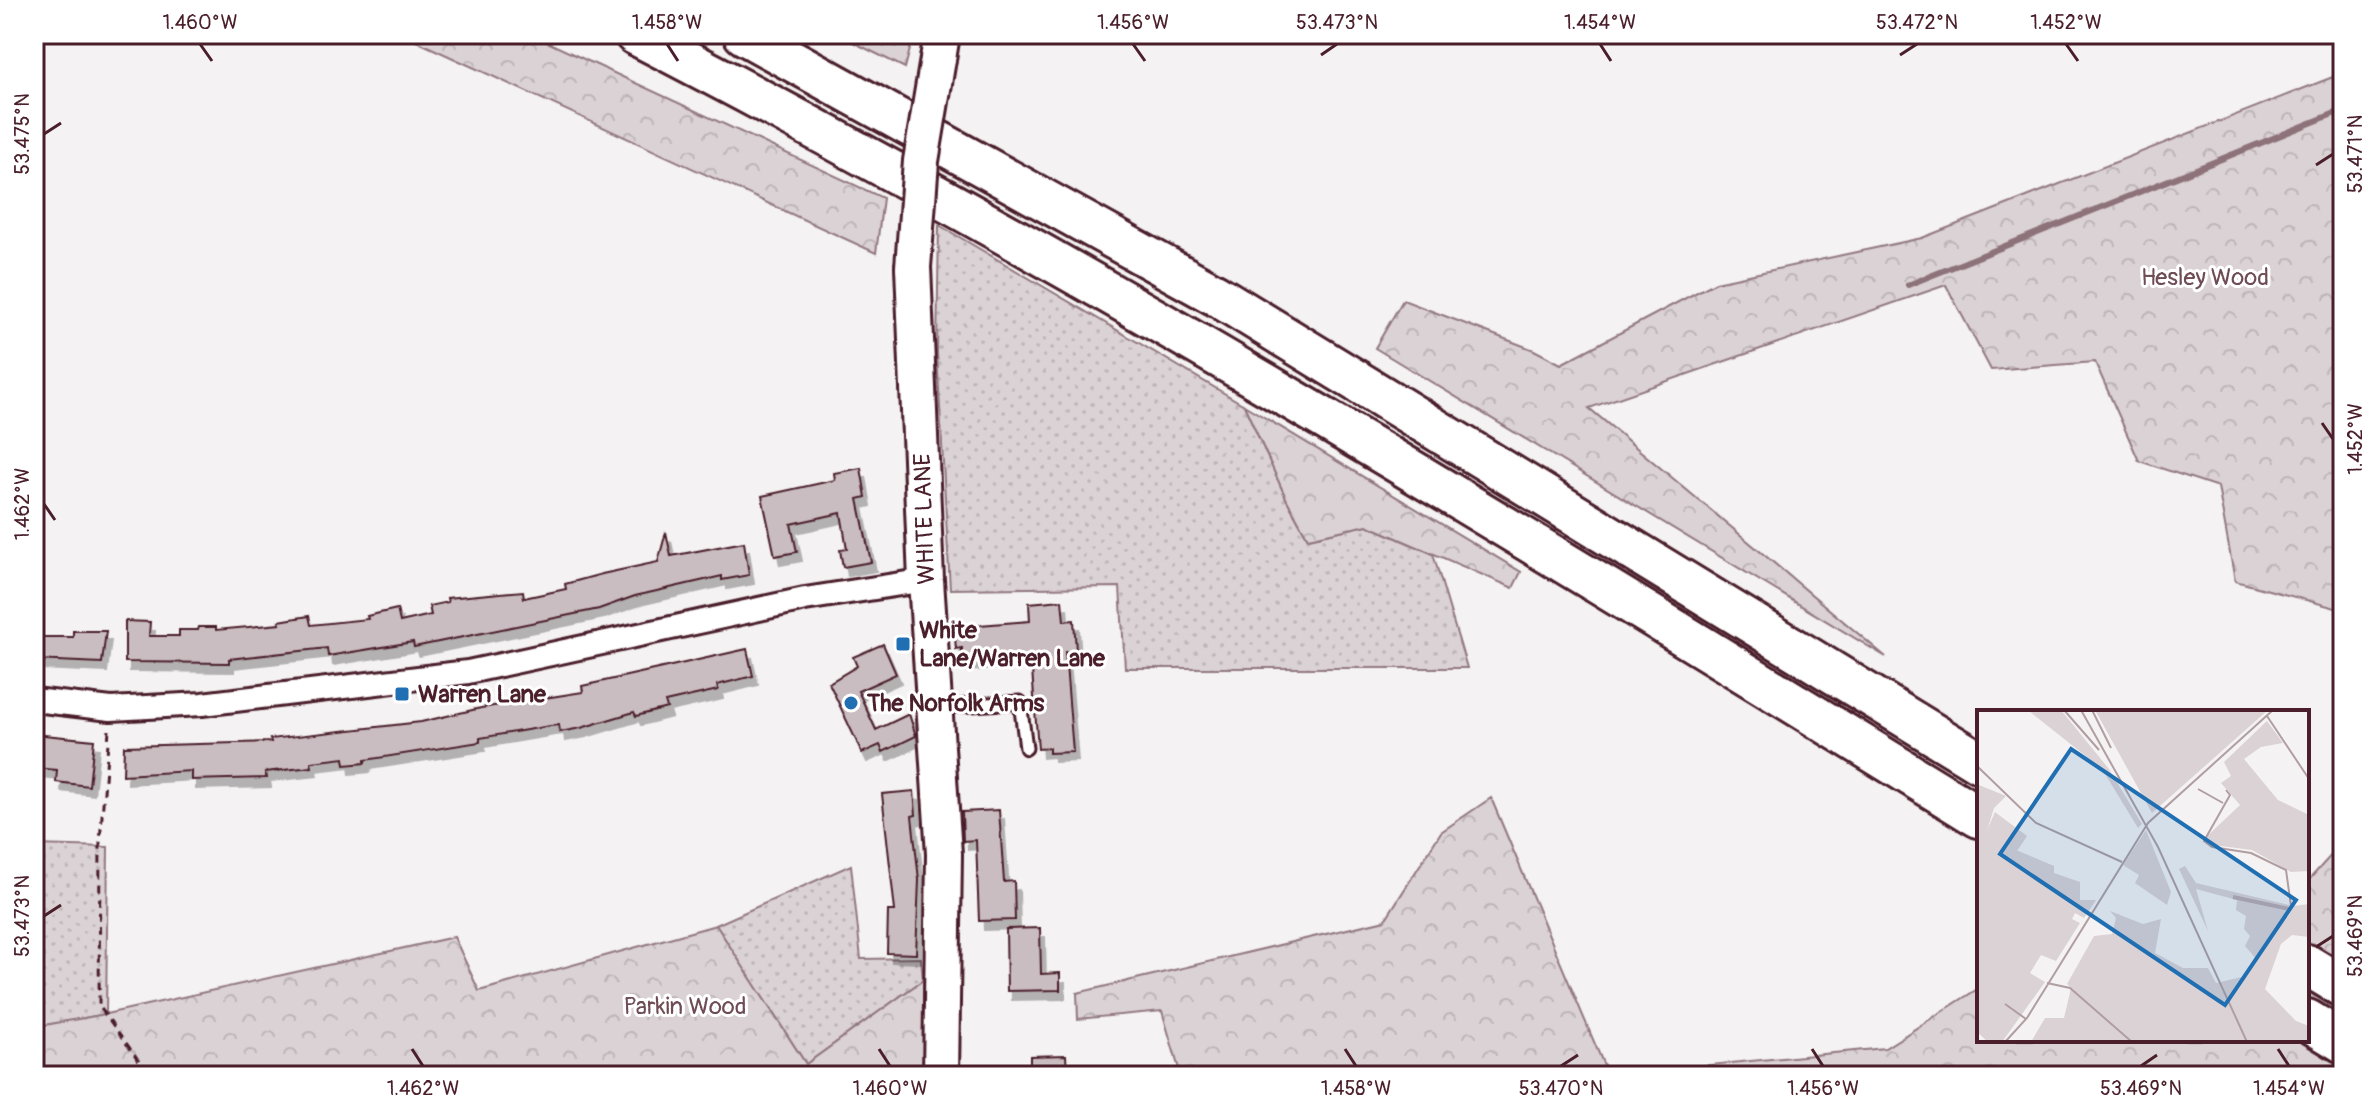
<svg xmlns="http://www.w3.org/2000/svg" width="2377" height="1110" font-family="Pangolin,sans-serif">
  <defs>
    <pattern id="grass-dots" width="8" height="8" patternUnits="userSpaceOnUse" patternTransform="scale(2)"><rect width="8" height="8" fill="#dbd2d5"/><path d="M2 2h.1M6 6h.1" fill="none" stroke="#bdb4b7" stroke-width="1.8" stroke-linecap="round"/></pattern>
    <pattern id="forest-crowns" width="20" height="18" patternUnits="userSpaceOnUse" patternTransform="scale(2)"><rect width="20" height="18" fill="#dbd2d5"/><path d="M2 6a3 3 0 1 1 6 0M12 15a3 3 0 1 1 6 0" fill="none" stroke="#bdb4b7"/></pattern>
    <filter id="shadow"><feDropShadow dx="5" dy="9" stdDeviation="0" flood-color="#0004"/></filter>
  </defs>
  <rect width="100%" height="100%" fill="#f4f2f2"/>
  <filter id="ink" filterUnits="userSpaceOnUse"><feTurbulence type="fractalNoise" baseFrequency=".0125" numOctaves="2"/><feDisplacementMap in="SourceGraphic" scale="16" xChannelSelector="R" yChannelSelector="G"/><feConvolveMatrix kernelMatrix="1 2 1 2 8 2 1 2 1" color-interpolation-filters="sRGB"/></filter>
  <g filter="url(#ink)">
    <path fill="url(#grass-dots)" stroke="#927880" stroke-width="2" d="M939 225 1244 405 1287 500 1308 538 1367 525 1433 554 1467 668H1125L1120 587 950 589 937 353Z
      M34 845 108 847 106 1014 34 1027Z
      M851 865 861 959 921 958 923 980 806 1064 716 925Z"/>
    <path fill="url(#forest-crowns)" stroke="#927880" stroke-width="2" d="M401 34H530L883 198 876 253Z
      M837 34H914L905 68Z
      M2343 73V610L2235 581 2218 487 2139 461 2095 362 1991 370 1946 285 1589 408 1886 657 1375 348 1403 300 1534 350 1561 364 1716 282 1922 238Z
      M1244 405 1521 572 1513 588 1367 525 1308 538 1287 500Z
      M1491 798 1608 1075 1885 1048 1979 988V1040H2307V882L2343 842V1076H1181L1162 1011 1078 1019 1077 993 1385 920 1441 832Z
      M716 925 806 1064 923 980V1076H34V1027L106 1014 454 937 479 991Z"/>
    <g fill="none" stroke-linecap="round" stroke-linejoin="round">
      <path stroke="#8d727a" stroke-width="6" d="M1908 285 2343 110"/>
    </g>
    <path fill="#cabdc1" stroke="#4a1f2b" stroke-width="2" filter="url(#shadow)" d="M861 468 866 497 858 499 871 562 843 567 840 550 847 549 841 513 791 524 797 552 775 556 762 496 835 480 834 473Z
      M666 532 671 556 744 542 749 575 722 580V576L635 596 599 609 414 647 413 642 328 656 327 648 229 659V663L125 662V621L150 622 149 636H179V630H198L199 627H216V630L280 624 279 621 309 616 311 625 368 619 367 616 397 609 400 622 431 615 429 606 448 602 447 598 523 591 524 598 566 589 565 584 602 574 658 562Z
      M1062 600 1064 621 1074 620 1076 651 1065 652 1073 752 1049 753V748L1038 749 1031 657 962 662V648L956 649 954 627 1030 621 1029 603Z
      M73 631H106L102 663 34 660V637H73Z
      M883 644 896 674 858 691 876 730 909 714 916 736 883 752 880 745 862 753 829 683 857 666 853 657Z
      M747 649 753 676 717 685 718 690 665 702 667 708 636 716 634 712 581 728 560 732 559 725 550 726 480 738V742L365 760V763L345 765 344 758 311 762 312 767 265 772 266 778 191 780V771L123 775 124 746 271 742 270 739 421 722 481 708 583 692 582 686Z
      M34 734 94 740 89 786 56 782 57 770 34 768Z
      M914 791 916 815 912 816 919 880 916 954 887 953 888 911H895L882 794Z
      M999 810 1004 882 1014 881 1015 920 979 921 976 840 963 841 962 812Z
      M1040 928 1041 974 1060 973V990L1007 991 1006 929Z
      M1066 1055 1067 1074 1030 1076V1056Z"/>
    <g fill="none" stroke-linecap="round" stroke-linejoin="round">
      <defs>
        <path id="lane" d="M939 707 1020 702 1026 748"/>
        <path id="street" d="M34 700 111 709 202 704 468 672 805 599 926 580"/>
        <path id="primary" d="M938 59 942 34
          M913 267 926 580 944 854 941 1076"/>
        <path id="highway" d="M635 34C1097 272 1537 545 1979 817
          M744 34 1216 295 1979 762
          M2307 965 2343 987
          M2307 1020 2343 1042"/>
      </defs>
      <use href="#lane" stroke="#4a1f2b" stroke-width="17"/>
      <use href="#street" stroke="#4a1f2b" stroke-width="28"/>
      <use href="#primary" stroke="#4a1f2b" stroke-width="40"/>
      <use href="#highway" stroke="#4a1f2b" stroke-width="46"/>
      <path stroke="#4a1f2b" stroke-width="3" stroke-dasharray="8 6" stroke-linecap="butt" d="M109 730 100 841 99 1006 148 1073 135 1076
        M148 1073 161 1076"/>
      <use href="#lane" stroke="#fff" stroke-width="11"/>
      <use href="#street" stroke="#fff" stroke-width="22"/>
      <use href="#primary" stroke="#fff" stroke-width="34"/>
      <use href="#highway" stroke="#fff" stroke-width="40"/>
      <defs>
        <path id="primary-bridge" d="M913 267 921 161 938 59"/>
      </defs>
      <use href="#primary-bridge" stroke="#4a1f2b" stroke-width="40" stroke-linecap="butt"/>
      <use href="#primary-bridge" stroke="#fff" stroke-width="34"/>
    </g>
  </g>
  <path fill="none" stroke="#4a1f2b" stroke-width="3" d="M200 44 212 61M667 44 678 61M1133 44 1145 61M1600 44 1611 61M2066 44 2078 61M1321 55 1337 44M1900 55 1917 44M44 134 61 123M2316 165 2333 154M2322 423 2333 439M44 504 55 520M44 916 61 905M2316 947 2333 936M412 1049 423 1066M879 1049 890 1066M1345 1049 1356 1066M1812 1049 1823 1066M2278 1049 2289 1066M1561 1066 1578 1055M2141 1066 2157 1055"/>
  <g fill="#1f6fb2" stroke="#fff" stroke-width="3">
    <rect x="895" y="636" width="16" height="16" rx="4"/>
    <rect x="394" y="686" width="16" height="16" rx="4"/>
    <circle cx="851" cy="703" r="8"/>
  </g>
  <g text-anchor="middle" stroke-width="6" stroke-linejoin="round" paint-order="stroke">
    <g font-size="24" fill="#6e4c56" stroke="#fff">
      <text x="2205" y="285">Hesley Wood</text>
      <text x="685" y="1014">Parkin Wood</text>
    </g>
    <g font-size="24" fill="#4a1f2b" stroke="#fff">
      <text transform="translate(924 519) rotate(-92)" y="8">WHITE LANE</text>
    </g>
    <g font-size="24" font-weight="bold" fill="#4a1f2b" stroke="#fff" text-anchor="start">
      <text x="919" y="638">White<tspan x="919" dy="28">Lane/Warren Lane</tspan></text>
      <text x="418" y="702">Warren Lane</text>
      <text x="867" y="711">The Norfolk Arms</text>
    </g>
  </g>
  <g transform="translate(1977 710)">
    <rect width="332" height="332" fill="#f4f2f2"/>
    <path d="M18 102 50 126 40 141 7 127ZM169 120 194 182 190 195 158 173 162 165 146 155Z" fill="#dbd2d5"/>
    <path d="M84 0 132 59 165 114 161 118 125 59 52 1ZM118 0H291L175 103ZM290 11 306 33 284 37 267 49 301 90 332 105V161L314 162 275 140 236 135 227 129 263 95 244 73 254 66 247 52ZM2 75 29 86 17 98 8 127 77 156V163L103 172V190H119L107 208 98 203 95 209 103 213 79 251 64 245 53 263 68 272 25 332H11L0 322ZM208 156 219 173 316 196 332 194V227L315 225 304 234 288 279 319 311 332 316V332H54L68 308H87L94 278 90 274 117 226 135 224 139 208 133 201 166 214 184 209 178 243 206 258H231L239 273 269 266 280 250 268 236 273 226 267 219 269 206 259 200 260 190 219 179 231 221 202 159Z" fill="#dbd2d5"/>
    <path fill="none" stroke="#baa9ae" stroke-width="4" d="M256 187 312 199"/>
    <path fill="none" stroke="#b09ea2" stroke-width="2" d="M87 0 122 40M104 0 181 137 270 332M115 0 134 38M290 6 332 69M0 56 59 113 145 152M221 79 246 93M249 80 253 85 227 131 235 137 274 143 309 160 314 196M70 273 93 278 155 332M28 294 49 309M28 332 50 308 171 113 296 0"/>
    <path fill="#1f6fb2" fill-opacity="0.15" stroke="#1f6fb2" stroke-width="4" d="M94 39 319 190 248 295 23 144Z"/>
    <rect width="332" height="332" fill="none" stroke="#4a1f2b" stroke-width="4"/>
  </g>
  <rect width="2377" height="1110" fill="none" stroke="#fff" stroke-width="88"/>
  <rect x="44" y="44" width="2289" height="1022" fill="none" stroke="#4a1f2b" stroke-width="3"/>
  <g font-size="20" text-anchor="middle" fill="#4a1f2b">
    <text x="200" y="29">1.460°W</text>
    <text x="667" y="29">1.458°W</text>
    <text x="1133" y="29">1.456°W</text>
    <text x="1337" y="29">53.473°N</text>
    <text x="1600" y="29">1.454°W</text>
    <text x="1917" y="29">53.472°N</text>
    <text x="2066" y="29">1.452°W</text>
    <text transform="translate(22 134) rotate(-90)" y="7">53.475°N</text>
    <text transform="translate(2355 154) rotate(-90)" y="7">53.471°N</text>
    <text transform="translate(2355 439) rotate(-90)" y="7">1.452°W</text>
    <text transform="translate(22 504) rotate(-90)" y="7">1.462°W</text>
    <text transform="translate(22 916) rotate(-90)" y="7">53.473°N</text>
    <text transform="translate(2355 936) rotate(-90)" y="7">53.469°N</text>
    <text x="423" y="1095">1.462°W</text>
    <text x="890" y="1095">1.460°W</text>
    <text x="1356" y="1095">1.458°W</text>
    <text x="1561" y="1095">53.470°N</text>
    <text x="1823" y="1095">1.456°W</text>
    <text x="2141" y="1095">53.469°N</text>
    <text x="2289" y="1095">1.454°W</text>
  </g>
</svg>
